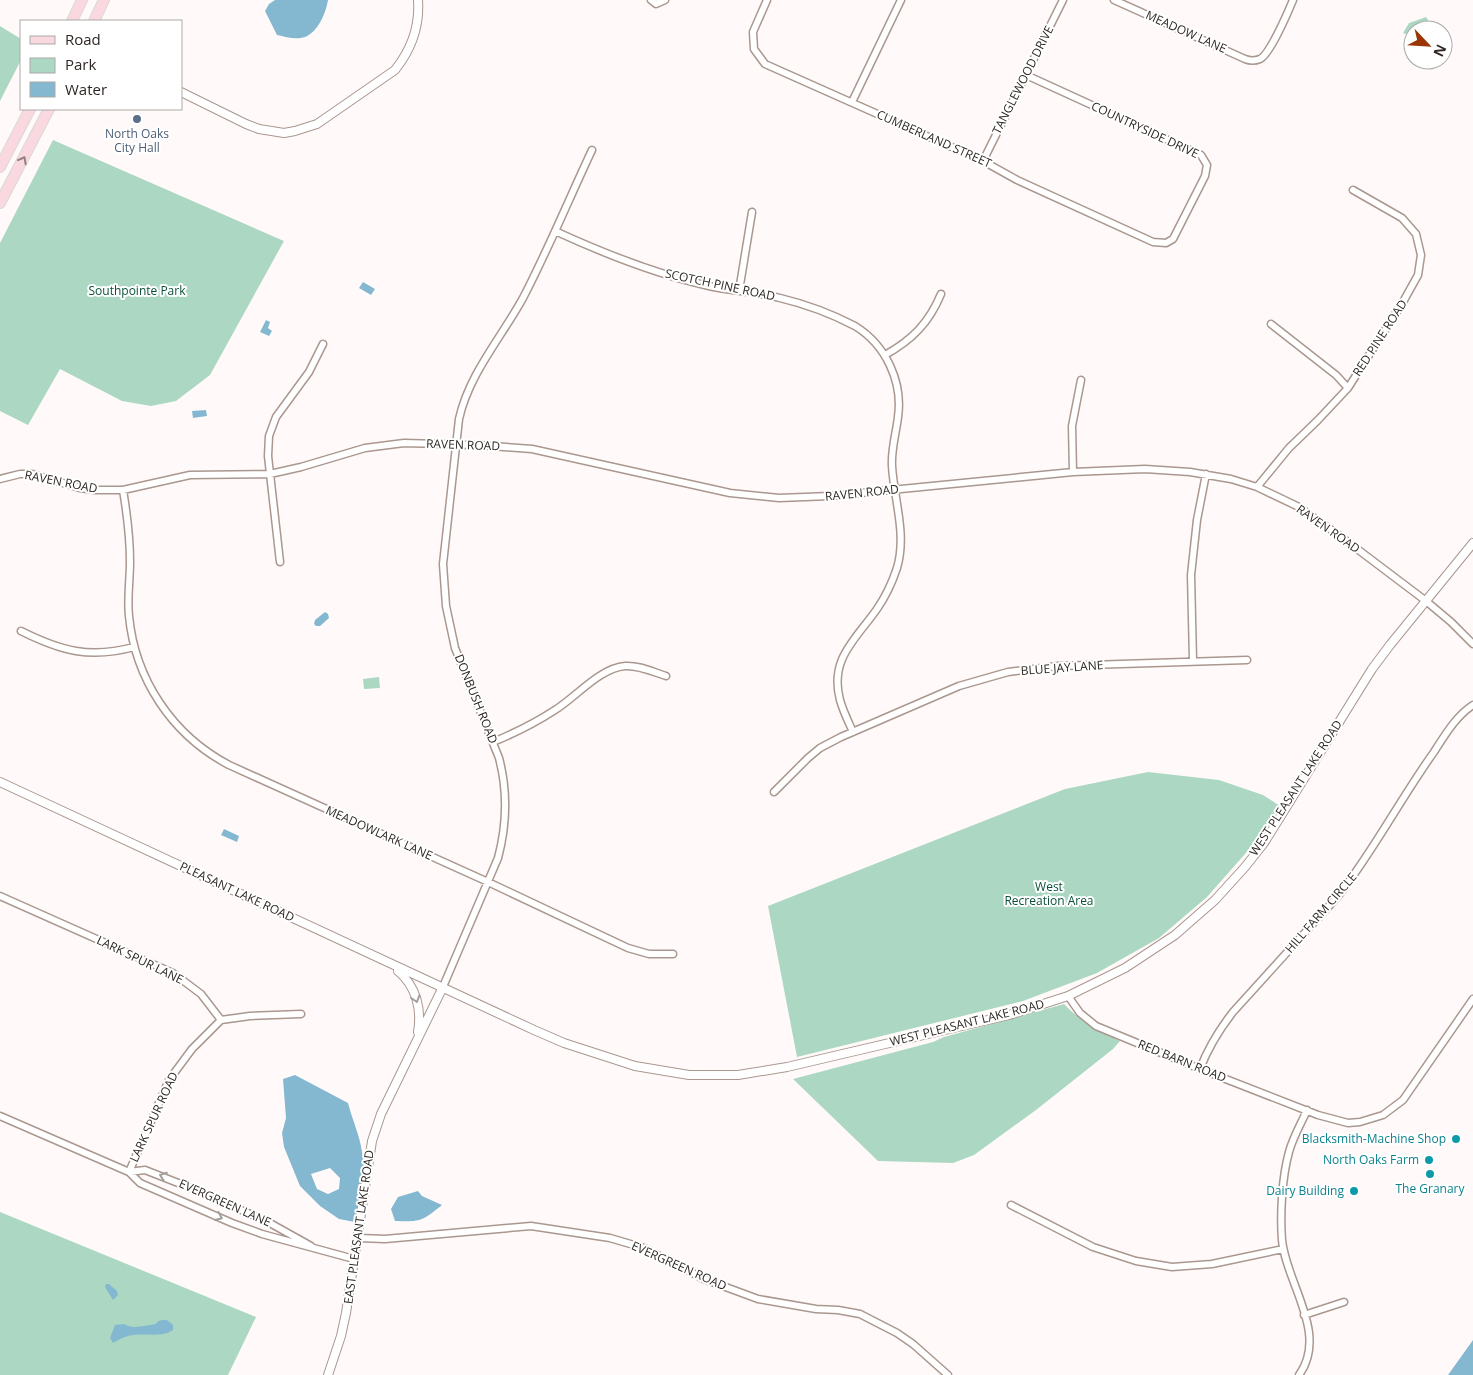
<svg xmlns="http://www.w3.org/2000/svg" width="1473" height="1375" font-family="'Open Sans',sans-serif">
  <rect width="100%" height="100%" fill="#fffaf9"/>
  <path fill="#acd7c3" d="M1426 17 1428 20 1423 30H1413V37L1403 33 1409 23Z
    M0 26 21 39V60L0 101Z
    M53 140 284 241 210 375 176 401 151 406 122 401 60 369 28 425 0 411V243Z
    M379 677 380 688 364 689 363 679Z
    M1148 772 1219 780 1263 795 1280 806 1245 854 1207 897 1159 938 1097 973 1023 1001 797 1057 768 906 1065 789Z
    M1064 1004C1080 1021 1099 1031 1120 1041L1113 1049 1036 1110 974 1155 953 1163 878 1161 793 1079 933 1042 944 1037Z
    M0 1212 256 1317 228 1375H0Z"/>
  <path fill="#84b8d1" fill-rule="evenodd" d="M275 0H328C326 13 318 32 305 37 296 40 286 37 277 35L265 11 269 4Z
    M363 282 375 289 371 295 359 288Z
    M266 320 270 322 268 328 272 331 269 336 260 332Z
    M206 410 207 416 193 418 192 411Z
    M325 612 328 614 329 618 320 626H316L314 624 315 620Z
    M224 829 239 836 237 842 221 835Z
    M295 1075 348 1103C352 1119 360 1136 362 1152 366 1175 361 1200 355 1222L339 1219 320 1206 300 1186 284 1147 282 1133 286 1118 283 1079ZM330 1168 340 1178 339 1189 328 1194 317 1189 311 1174Z
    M418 1191 422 1196 442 1205C422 1221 421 1222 395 1221L391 1209 398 1197Z
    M106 1284H109L117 1291 118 1295 113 1300 105 1287Z
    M163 1320H167L173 1325V1330C161 1339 140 1331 125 1337 121 1338 117 1341 113 1343L110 1338 115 1325 124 1324C133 1330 146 1325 156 1324L158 1321Z
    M1473 1340V1375H1448Z"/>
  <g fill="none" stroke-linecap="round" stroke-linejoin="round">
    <defs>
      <path id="minor" d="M651 0 656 4 665 0
        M767 0 753 32 754 49 765 64 983 161 1017 180 1153 242 1166 243 1173 239 1205 176 1207 165 1201 155 1026 75
        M1114 0 1245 59C1250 61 1255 61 1260 59 1270 54 1288 12 1293 0
        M852 102 901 0
        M983 161 1063 0
        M555 231C605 254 655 274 709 286 732 291 757 292 780 298 805 304 832 314 855 326 886 345 903 382 898 417 896 434 891 449 892 466 894 500 907 534 897 568 892 583 886 596 877 609 856 639 829 659 840 700 843 711 848 721 853 732
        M739 291 752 212
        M1271 324 1336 375 1348 388
        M885 355C912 340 929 323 941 294
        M1073 472 1072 426 1081 380
        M0 479 20 474H32L80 488 95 490H123L190 475 270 474 301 467 365 448 404 443 478 445 532 449 730 493 779 498 830 496 1073 472 1145 469 1190 472 1231 479 1257 487 1299 507 1340 536 1426 601 1451 622 1473 644
        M1257 487 1289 448 1318 420 1348 388 1403 302 1418 275 1421 255 1416 234 1402 218 1353 190
        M123 490C127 514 130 538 130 562 130 580 127 598 129 616 135 679 172 735 229 765L488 882 628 948 649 954H673
        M280 562 268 456 269 436 276 417 309 372 323 344
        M21 631C61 651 90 659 134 647
        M1193 661 1191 575 1197 520 1206 474
        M493 742C515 733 535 723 555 710 576 697 600 668 625 666 639 665 653 672 666 676
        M774 792 808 758 820 748 841 737 959 686 1008 672 1058 666 1247 660
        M0 896 173 973 201 994 221 1020
        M442 989 498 858C507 824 508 792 499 758L455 648 446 606 443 564 459 419C469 374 501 338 523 298 548 250 569 199 592 150
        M1068 996 1080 1013 1096 1026 1200 1069 1318 1115 1348 1123 1360 1122 1383 1115 1403 1100 1473 999
        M221 1020 250 1016 301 1014
        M1200 1069C1208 1048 1219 1030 1233 1012L1339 895C1374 850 1401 798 1434 752 1445 735 1456 716 1473 705
        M0 1116 129 1172 140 1183 232 1223 262 1234 354 1259
        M129 1172 145 1170 196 1190 268 1222 311 1246
        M129 1172 169 1080 192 1049 221 1020
        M1011 1205 1093 1247 1136 1261 1172 1267 1212 1264 1283 1249
        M359 1238 385 1239 531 1226 610 1238 644 1248 704 1279 758 1299 816 1309 838 1310 860 1314 897 1333 913 1344 948 1375
        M1304 1315 1344 1302
        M1299 1375C1329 1334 1286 1283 1282 1240 1280 1214 1282 1177 1289 1152 1293 1137 1301 1124 1307 1110"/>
      <path id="tertiary" d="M181 92 246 124 259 129 284 133 295 131 317 124 395 70C411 50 420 27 418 0
        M0 782 534 1030 564 1043 635 1066 689 1075H738L787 1067 1009 1015 1068 996 1125 968 1175 935 1215 900 1245 867 1264 843 1372 669 1390 645 1473 543
        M398 971C416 986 422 1009 418 1032
        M328 1375 341 1336 346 1313 372 1141 381 1114 442 989"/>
      <path id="primary" d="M72 21 82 0
        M94 21 104 0
        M0 167 30 109
        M0 203 49 109"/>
    </defs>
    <use href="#minor" stroke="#aa978f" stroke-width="9"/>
    <use href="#tertiary" stroke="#aa978f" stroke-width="10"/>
    <use href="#primary" stroke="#d9d8d8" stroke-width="12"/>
    <use href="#minor" stroke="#fff" stroke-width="6"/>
    <use href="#tertiary" stroke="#fff" stroke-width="8"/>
    <use href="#primary" stroke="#f9d8e0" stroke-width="10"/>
  </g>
  <defs><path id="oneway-chevron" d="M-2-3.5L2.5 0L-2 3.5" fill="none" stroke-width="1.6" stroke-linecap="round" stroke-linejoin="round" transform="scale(1.25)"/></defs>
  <use stroke="#948082" href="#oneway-chevron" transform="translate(23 160) rotate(-62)"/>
  <g stroke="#a19e9c">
    <use href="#oneway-chevron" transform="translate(416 999) rotate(72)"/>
    <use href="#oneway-chevron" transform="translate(163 1176) rotate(-159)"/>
    <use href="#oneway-chevron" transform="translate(219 1217) rotate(23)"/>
  </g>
  <circle fill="#5c6f8a" stroke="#fff" stroke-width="2" cx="137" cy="119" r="5"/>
  <g fill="#0f9aa8" stroke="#fff" stroke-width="2">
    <circle cx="1456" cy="1139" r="5"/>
    <circle cx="1429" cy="1160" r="5"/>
    <circle cx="1430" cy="1174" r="5"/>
    <circle cx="1354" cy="1191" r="5"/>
  </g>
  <g text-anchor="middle" stroke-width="4" stroke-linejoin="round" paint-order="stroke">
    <g font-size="12" fill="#2e2724" stroke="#fff">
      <text transform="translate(1186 32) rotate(24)" y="4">MEADOW LANE</text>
      <text transform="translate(1023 80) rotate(-63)" y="4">TANGLEWOOD DRIVE</text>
      <text transform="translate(1145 130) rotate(25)" y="4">COUNTRYSIDE DRIVE</text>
      <text transform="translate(934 139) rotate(24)" y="4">CUMBERLAND STREET</text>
      <text transform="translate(720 285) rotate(12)" y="4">SCOTCH PINE ROAD</text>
      <text transform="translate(1380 338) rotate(-57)" y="4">RED PINE ROAD</text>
      <text transform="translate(463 445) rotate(2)" y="4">RAVEN ROAD</text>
      <text transform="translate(61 482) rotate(11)" y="4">RAVEN ROAD</text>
      <text transform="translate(862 493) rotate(-6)" y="4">RAVEN ROAD</text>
      <text transform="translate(1328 529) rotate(35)" y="4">RAVEN ROAD</text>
      <text transform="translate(1062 668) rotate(-4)" y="4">BLUE JAY LANE</text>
      <text transform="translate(476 699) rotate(68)" y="4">DONBUSH ROAD</text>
      <text transform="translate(1296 788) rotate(-57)" y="4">WEST PLEASANT LAKE ROAD</text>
      <text transform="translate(379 833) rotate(24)" y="4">MEADOWLARK LANE</text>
      <text transform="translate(237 892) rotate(25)" y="4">PLEASANT LAKE ROAD</text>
      <text transform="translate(1321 913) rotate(-49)" y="4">HILL FARM CIRCLE</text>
      <text transform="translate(140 960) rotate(26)" y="4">LARK SPUR LANE</text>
      <text transform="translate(967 1023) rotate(-14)" y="4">WEST PLEASANT LAKE ROAD</text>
      <text transform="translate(1182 1061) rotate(22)" y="4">RED BARN ROAD</text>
      <text transform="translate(154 1117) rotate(-65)" y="4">LARK SPUR ROAD</text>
      <text transform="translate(225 1203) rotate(24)" y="4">EVERGREEN LANE</text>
      <text transform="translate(359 1227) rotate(-82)" y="4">EAST PLEASANT LAKE ROAD</text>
      <text transform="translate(679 1266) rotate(24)" y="4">EVERGREEN ROAD</text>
    </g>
    <g font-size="12" fill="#4e5e75" stroke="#fff">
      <text x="137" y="138">North Oaks<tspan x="137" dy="14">City Hall</tspan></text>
    </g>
    <g font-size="12" fill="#0a5039" stroke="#fff">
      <text x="137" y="295">Southpointe Park</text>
      <text x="1049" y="891">West<tspan x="1049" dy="14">Recreation Area</tspan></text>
    </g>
    <g font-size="12" fill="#0d838f" stroke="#fff" text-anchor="end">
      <text x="1446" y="1143">Blacksmith-Machine Shop</text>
      <text x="1419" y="1164">North Oaks Farm</text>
      <text x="1430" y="1193" text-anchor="middle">The Granary</text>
      <text x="1344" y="1195">Dairy Building</text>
    </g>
  </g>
  <rect x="20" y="20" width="162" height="90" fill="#ffffff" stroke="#aba9a7"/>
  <rect x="30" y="36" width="25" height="8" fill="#f9d8e0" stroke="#aba9a7"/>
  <text x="65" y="45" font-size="15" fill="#2e2724">Road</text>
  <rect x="30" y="58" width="25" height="15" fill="#acd7c3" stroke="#aba9a7"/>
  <text x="65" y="70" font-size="15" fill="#2e2724">Park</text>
  <rect x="30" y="82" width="25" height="15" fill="#84b8d1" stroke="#aba9a7"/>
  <text x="65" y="95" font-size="15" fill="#2e2724">Water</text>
  <g transform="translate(1428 45) rotate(115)"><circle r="24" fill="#ffffff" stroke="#aba9a7"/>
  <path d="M0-4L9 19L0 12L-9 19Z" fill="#9a3505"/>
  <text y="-8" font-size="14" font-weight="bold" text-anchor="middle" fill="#2e2724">N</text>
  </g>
</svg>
